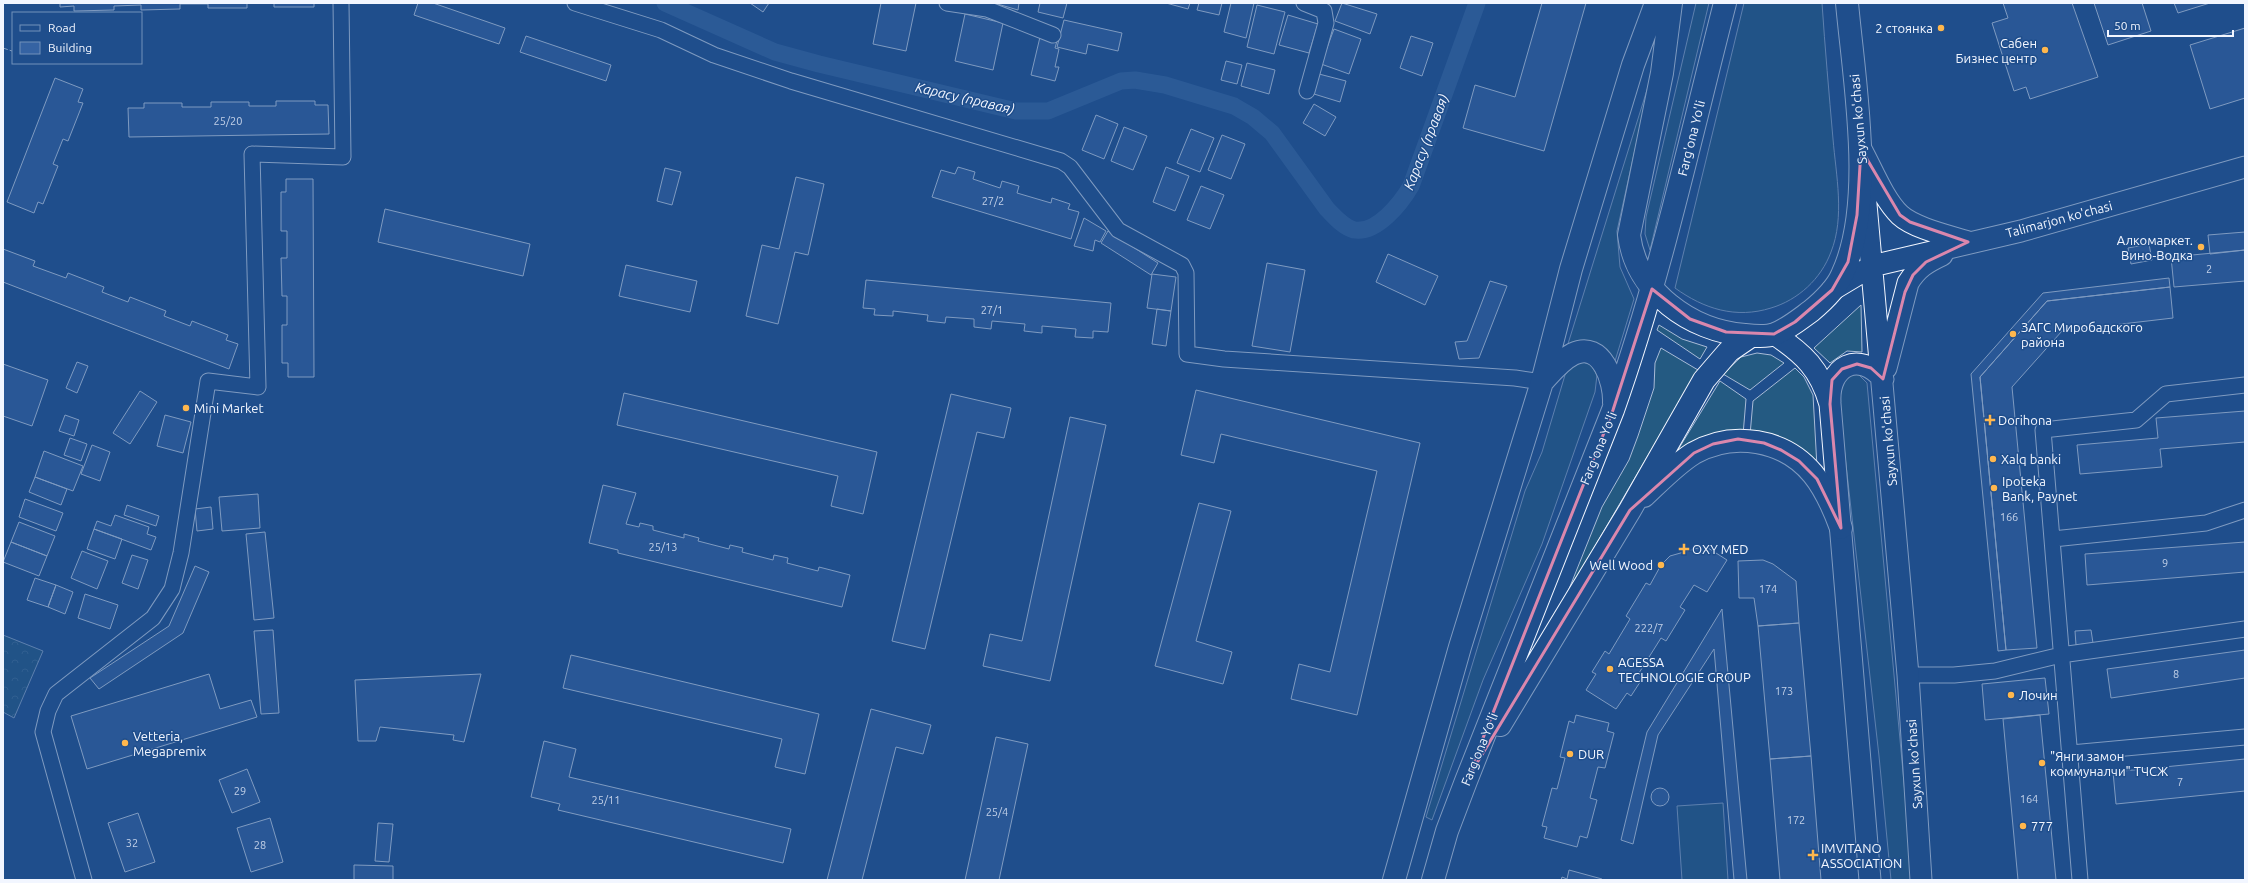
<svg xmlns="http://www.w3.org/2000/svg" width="2248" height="883" font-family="Ubuntu,sans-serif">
  <defs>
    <pattern id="forest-crowns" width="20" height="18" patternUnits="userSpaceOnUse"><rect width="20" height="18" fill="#245a82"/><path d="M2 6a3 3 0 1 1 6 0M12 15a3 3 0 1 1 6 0" fill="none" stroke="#447295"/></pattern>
  </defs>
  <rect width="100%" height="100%" fill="#1f4e8c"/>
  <path fill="#245a82" stroke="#a8bbd7" d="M1696 3H1709L1650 250 1645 234 1646 217Z
    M1744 3H1822C1825 48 1829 93 1833 139 1836 175 1845 217 1831 252 1821 279 1798 300 1771 308 1736 319 1704 309 1675 288Z
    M1651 77 1617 231 1620 267 1634 299 1615 361C1604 339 1588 345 1567 347Z
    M1861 305 1862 352 1847 351 1830 363 1814 348Z
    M1659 325 1682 339 1707 347 1700 359 1657 330Z
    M1661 348 1698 370 1567 594 1602 507 1629 460 1638 436 1654 388 1655 363Z
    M1757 353 1771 355 1784 363 1750 390 1723 374 1741 357Z
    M1583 362 1591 365 1597 375 1595 392 1542 544 1483 680 1432 820 1426 817 1525 491 1542 452 1565 375 1571 367Z
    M1795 368 1804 377 1813 395 1817 467 1750 435 1753 401Z
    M1857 373 1867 383 1913 880H1891L1879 756 1837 385 1839 381Z
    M1720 381 1746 399 1743 435 1676 453Z
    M1723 803 1728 880H1682L1677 806Z"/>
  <path fill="url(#forest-crowns)" stroke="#a8bbd7" d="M3 635 43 651 14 718 3 712Z"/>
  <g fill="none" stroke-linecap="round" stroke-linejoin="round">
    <path stroke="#3b69a3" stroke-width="17" d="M665 3 775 52 819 64 1016 111H1048L1121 81 1135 80 1165 85 1234 106 1253 117 1272 133 1327 209C1335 217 1343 227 1354 230 1377 234 1401 203 1411 186L1477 3"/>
  </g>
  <path fill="#3563a3" stroke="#f2f6ff" d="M60 3H250H247V8H208V4H180V9L141 10V5L114 6V10L74 11V6L60 7Z
    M274 3H314V7H274Z
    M418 3H433L505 28 499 44 414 15Z
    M750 3H769L763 12Z
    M881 3H916L906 51 873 44Z
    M994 3H1019L1018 10Z
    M1040 3H1067L1063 18 1038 12Z
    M1166 3H1190L1188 9Z
    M1199 3H1222L1219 15 1197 10Z
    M1231 3H1254L1246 38 1224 32Z
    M1342 3 1377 14 1370 34 1335 21Z
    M1542 3H1586L1544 151 1463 128 1475 85 1515 97Z
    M2003 3H2072L2098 77 2030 99 2026 87 2014 91 1992 23 2008 18Z
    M2094 3H2142L2151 31 2108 45Z
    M2174 3H2210L2178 13Z
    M1257 5 1285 12 1274 54 1247 47Z
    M965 14 1003 23 993 70 955 61Z
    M1288 15 1318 24 1309 53 1279 45Z
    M1064 20 1122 33 1118 51 1088 44 1086 54 1057 47Z
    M2245 28V98L2210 109 2190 45Z
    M1334 29 1361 39 1349 74 1321 64Z
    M526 36 611 65 606 81 520 52Z
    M1411 36 1433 43 1422 76 1400 68Z
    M1040 37 1057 41 1055 48 1059 49 1055 67H1059L1055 81 1031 75Z
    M1226 61 1242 65 1237 84 1221 80Z
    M1247 63 1275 70 1269 94 1241 86Z
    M1319 74 1346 81 1340 102 1314 94Z
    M55 78 83 89 78 102 83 103 68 141 63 139 53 164 58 166 43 204 38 202 34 213 7 202Z
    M276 101H315V105H328L329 134 129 137 128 108H144V103H182V107H211V102H249V106H276Z
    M1314 104 1336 117 1325 136 1303 123Z
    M1096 115 1118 124 1104 159 1082 150Z
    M1124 127 1147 136 1133 170 1111 161Z
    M1191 129 1214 138 1200 172 1177 163Z
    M1222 135 1245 144 1231 179 1208 170Z
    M958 167 975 172 973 179 1000 188 1002 181 1019 186 1017 193 1051 203 1052 198 1070 204 1068 209 1079 212 1071 239 932 197 941 170 955 174Z
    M1166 167 1189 176 1175 211 1153 202Z
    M665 168 681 172 672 205 657 201Z
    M796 177 824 184 808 255 795 252 778 324 746 316 762 245 779 249Z
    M286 179H313L314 377H288V363H282V325H287V296H282L281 258H287V231H281V192H286Z
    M1201 186 1224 195 1210 229 1187 220Z
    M385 209 530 244 523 276 378 242Z
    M1084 218 1106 231 1100 242 1095 240 1093 251 1074 246Z
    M1108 231 1158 263 1151 275 1101 243Z
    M2245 232V250L2210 254 2208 235Z
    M2149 244 2152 260 2131 264 2128 248Z
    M3 249 35 261 33 266 66 278 68 273 104 287 102 292 128 302 130 297 166 311 164 316 190 326 192 321 228 335 226 340 238 344 229 369 3 282Z
    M2245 250V281L2174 287 2171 257Z
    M1388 254 1438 276 1425 305 1376 282Z
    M1267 263 1305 270 1290 352 1252 346Z
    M626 265 697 281 690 312 619 296Z
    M1152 274 1176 277 1171 311 1147 308Z
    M2169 278 2170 287 2047 301 1980 377 2006 650 1998 651 1971 374 2043 293Z
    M866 280 1111 303 1108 332 1093 331V338L1075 337 1076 329 1042 326V333L1024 331 1025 324 992 321 991 329 974 327V319L946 317 945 323 927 321 928 315 893 311V316L874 315 875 309 863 308Z
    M1490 281 1507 286 1479 358 1459 359 1455 342 1467 341Z
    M2170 287 2173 318 2062 331 2012 387 2037 648 2006 650 1980 377 2047 301Z
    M1157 309 1171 311 1166 346 1152 344Z
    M77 362 88 366 77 393 66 388Z
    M3 364 48 380 32 426 3 416Z
    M1196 390 1420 443 1357 715 1291 699 1299 664 1330 672 1377 471 1221 434 1214 463 1181 455Z
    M140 391 157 402 130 444 113 433Z
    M624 393 877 452 863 514 831 506 838 476 617 425Z
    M951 394 1011 408 1004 438 977 432 925 649 892 641Z
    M2245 411V442L2160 449 2162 467 2080 474 2077 445 2158 438 2156 418Z
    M65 415 79 420 74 436 59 431Z
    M165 415 191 422 183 453 157 446Z
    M1070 417 1106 425 1050 681 983 666 990 634 1022 641Z
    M70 438 87 444 81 461 64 455Z
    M92 445 110 452 100 481 81 474Z
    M44 451 83 466 73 491 35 477Z
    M35 477 67 489 61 505 29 492Z
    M603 485 636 493 626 524 639 527 640 523 653 526V530L684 538V534L699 538 698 541 729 549 730 545 743 548 742 552 773 560 774 555 788 558 787 563 818 571 819 567 850 575 842 607 618 553V550L589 543Z
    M258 494 260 528 222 531 219 497Z
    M25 499 63 513 56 531 19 517Z
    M1199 503 1231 511 1196 641 1232 652 1223 684 1155 666Z
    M127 505 159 516 156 526 124 515Z
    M211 507 213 529 197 531 195 509Z
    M115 515 149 527 147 534 156 537 151 550 94 529 97 521 111 526Z
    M19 522 55 536 47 556 11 542Z
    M94 529 122 539 115 559 87 549Z
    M265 532 274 618 254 620 246 534Z
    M11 542 47 556 39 576 3 562Z
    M2245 542V572L2087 585 2085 554Z
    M1705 546 1727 560 1707 592 1694 585 1680 607 1685 610 1666 641 1661 638 1639 673 1644 676 1631 696 1627 693 1616 709 1586 690 1596 674 1592 672 1605 651 1609 654 1630 619 1626 616 1646 583 1650 585 1661 565 1670 556Z
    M82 551 108 561 97 589 71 578Z
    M132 555 148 560 138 589 122 583Z
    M1763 560 1773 564 1796 581 1799 623 1758 626 1754 598H1739L1738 561Z
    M195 566 209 572 183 633 99 689 90 678 169 626Z
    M35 578 56 585 48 607 27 600Z
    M56 585 73 592 65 614 48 607Z
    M85 594 118 605 110 629 78 618Z
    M1722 609 1747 880H1734L1714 649 1658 735 1633 844 1621 840 1647 732Z
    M1799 623 1811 756 1770 759 1758 626Z
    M273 630 279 713 261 714 254 631Z
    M2091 630 2093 643 2076 645 2075 631Z
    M2245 650V678L2111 698 2107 669Z
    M571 655 819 714 805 774 775 767 782 739 563 688Z
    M209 674 220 709 251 700 257 717 87 769 71 716Z
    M481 674 464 742 453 740 454 735 380 727 376 741H358L355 680Z
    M2045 678 2049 714 1985 720 1982 684Z
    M871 709 931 725 923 754 896 747 862 880H827Z
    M1576 715 1609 723 1607 731 1614 733 1605 768 1598 767 1590 798 1597 800 1587 838 1580 836 1577 847 1544 838 1547 827 1542 826 1552 788 1557 789 1565 758 1560 757 1569 721 1574 723Z
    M2040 715 2056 880H2018L2003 719Z
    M996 737 1028 744 999 880H965Z
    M544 741 576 749 569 777 791 829 783 863 558 810 560 804 531 797Z
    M1811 756 1821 880H1780L1770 759Z
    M2245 759V791L2116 804 2113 772Z
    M247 769 260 802 232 813 219 780Z
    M1651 797a9 9 0 1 1 18 0a9 9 0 1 1-18 0Z
    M138 813 155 862 125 872 108 823Z
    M270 818 283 862 251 872 237 828Z
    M378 823 393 824 389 862 375 861Z
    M354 865 393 866V880H354Z
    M1569 870 1602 879V880H1561L1562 877 1567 879Z"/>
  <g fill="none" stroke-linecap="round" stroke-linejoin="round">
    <defs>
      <path id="street" d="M575 3 661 30 714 55 791 81 1061 161 1070 167 1118 230 1182 265 1186 273 1187 354 1224 359 1515 378 1542 382
        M947 3 987 9 1053 35
        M1304 3 1324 11 1326 23 1307 91
        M2053 539 2206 523 2245 510
        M1908 675H1954L1995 671 2061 655 2245 629
        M2071 753 2245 737
        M84 880 43 732 48 711 56 694 153 618 172 589 181 553 208 381 258 387 252 154 343 157 341 3
        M2080 880 2043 430 2136 420 2166 394 2245 385"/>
      <path id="secondary" d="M1861 149C1872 169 1884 200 1900 215 1914 228 1949 236 1968 242
        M1865 193 1908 675 1921 880
        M1832 290 1872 266 2021 231 2245 167
        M1774 334C1804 354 1820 369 1830 404L1870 880
        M1886 368 1908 283C1917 268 1927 262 1942 255
        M1830 402C1828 366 1859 350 1883 379"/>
      <path id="primary" d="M1671 3 1662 73 1629 235C1636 292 1691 331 1745 335 1754 336 1767 337 1775 334 1788 329 1800 319 1811 311 1823 301 1836 289 1842 275 1876 203 1854 81 1847 3
        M1543 381C1552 371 1561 360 1573 354 1602 340 1615 382 1614 403
        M1644 496C1659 482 1676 464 1694 453 1733 431 1784 439 1813 474 1826 490 1834 509 1841 528
        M1500 725 1630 510 1704 380 1729 351 1751 336
        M1394 880 1460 647 1542 382 1571 269 1633 65 1656 3
        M1433 880 1447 831 1466 781 1613 410C1660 278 1690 139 1725 3"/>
    </defs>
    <use href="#street" stroke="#f2f6ff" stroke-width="17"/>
    <use href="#secondary" stroke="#f2f6ff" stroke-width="23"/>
    <use href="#primary" stroke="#f2f6ff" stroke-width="24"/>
    <use href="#street" stroke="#1f4e8c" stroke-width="15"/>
    <use href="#secondary" stroke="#1f4e8c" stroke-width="21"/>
    <use href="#primary" stroke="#1f4e8c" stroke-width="22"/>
    <path stroke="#f2f6ff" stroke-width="1" stroke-dasharray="5 2" stroke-linecap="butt" d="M3 48 12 51"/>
  </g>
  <path d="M0 0H2248V883H0ZM1861 149 1900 215 1910 222 1968 242 1926 262 1913 275 1905 292 1883 379 1871 368 1857 364 1842 369 1832 380 1830 404 1841 528 1817 479 1799 461 1781 450 1764 443 1738 439 1713 444 1694 453 1630 510 1466 781 1613 410 1652 289 1690 319 1726 332 1774 334 1795 322 1832 290 1848 262 1857 215Z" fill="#1f4e8c" fill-opacity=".55" fill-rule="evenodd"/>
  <path fill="none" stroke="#da87ad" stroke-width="3" stroke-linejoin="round" d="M1861 149 1900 215 1910 222 1968 242 1926 262 1913 275 1905 292 1883 379 1871 368 1857 364 1842 369 1832 380 1830 404 1841 528 1817 479 1799 461 1781 450 1764 443 1738 439 1713 444 1694 453 1630 510 1466 781 1613 410 1652 289 1690 319 1726 332 1774 334 1795 322 1832 290 1848 262 1857 215Z"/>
  <g fill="#ffb74d" stroke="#1f4e8c" stroke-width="1.5">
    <circle cx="1941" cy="28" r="4"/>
    <circle cx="2045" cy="50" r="4"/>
    <circle cx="2201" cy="247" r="4"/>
    <circle cx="2013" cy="334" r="4"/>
    <circle cx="186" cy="408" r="4"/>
    <path d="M1988 414h4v4h4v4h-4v4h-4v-4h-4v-4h4z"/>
    <circle cx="1993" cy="459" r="4"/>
    <circle cx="1994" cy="488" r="4"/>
    <path d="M1682 543h4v4h4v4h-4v4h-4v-4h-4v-4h4z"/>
    <circle cx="1661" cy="565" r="4"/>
    <circle cx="1610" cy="669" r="4"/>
    <circle cx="2011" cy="695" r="4"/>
    <circle cx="125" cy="743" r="4"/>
    <circle cx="1570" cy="754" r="4"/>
    <circle cx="2042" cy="763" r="4"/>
    <circle cx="2023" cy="826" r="4"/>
    <path d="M1811 849h4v4h4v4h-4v4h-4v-4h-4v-4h4z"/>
  </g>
  <g text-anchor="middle" stroke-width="3" stroke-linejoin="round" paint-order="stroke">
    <g font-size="11" fill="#c3d1e8">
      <text x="228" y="125">25/20</text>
      <text x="993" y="205">27/2</text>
      <text x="2209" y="273">2</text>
      <text x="992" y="314">27/1</text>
      <text x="2009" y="521">166</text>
      <text x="663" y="551">25/13</text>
      <text x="2165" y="567">9</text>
      <text x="1768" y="593">174</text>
      <text x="1649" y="632">222/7</text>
      <text x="2176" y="678">8</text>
      <text x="1784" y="695">173</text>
      <text x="2180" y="786">7</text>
      <text x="240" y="795">29</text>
      <text x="2029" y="803">164</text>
      <text x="606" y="804">25/11</text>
      <text x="997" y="816">25/4</text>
      <text x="1796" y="824">172</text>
      <text x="132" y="847">32</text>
      <text x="260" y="849">28</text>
    </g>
    <g font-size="13" fill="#f2f6ff" stroke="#1f4e8c" text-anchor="start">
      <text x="1933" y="33" text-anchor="end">2 стоянка</text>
      <text x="2037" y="48" text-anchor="end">Сабен<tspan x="2037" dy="15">Бизнес центр</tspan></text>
      <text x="2193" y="245" text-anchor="end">Алкомаркет.<tspan x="2193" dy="15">Вино-Водка</tspan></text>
      <text x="2021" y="332">ЗАГС Миробадского<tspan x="2021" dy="15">района</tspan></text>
      <text x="194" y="413">Mini Market</text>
      <text x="1998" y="425">Dorihona</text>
      <text x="2001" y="464">Xalq banki</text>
      <text x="2002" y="486">Ipoteka<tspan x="2002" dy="15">Bank, Paynet</tspan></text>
      <text x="1692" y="554">OXY MED</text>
      <text x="1653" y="570" text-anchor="end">Well Wood</text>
      <text x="1618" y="667">AGESSA<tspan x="1618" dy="15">TECHNOLOGIE GROUP</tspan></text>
      <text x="2019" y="700">Лочин</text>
      <text x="133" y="741">Vetteria,<tspan x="133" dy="15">Megapremix</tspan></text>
      <text x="1578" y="759">DUR</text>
      <text x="2050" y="761">"Янги замон<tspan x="2050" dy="15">коммуналчи" ТЧСЖ</tspan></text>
      <text x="2031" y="831">777</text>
      <text x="1821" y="853">IMVITANO<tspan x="1821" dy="15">ASSOCIATION</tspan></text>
    </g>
    <g font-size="13" fill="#f2f6ff" stroke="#1f4e8c">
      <text transform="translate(1858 119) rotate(-95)" y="5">Sayxun ko'chasi</text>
      <text transform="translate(1691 138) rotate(-76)" y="5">Farg'ona Yo'li</text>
      <text transform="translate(2059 219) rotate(-15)" y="5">Talimarjon ko'chasi</text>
      <text transform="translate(1888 441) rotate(-95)" y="5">Sayxun ko'chasi</text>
      <text transform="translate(1598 448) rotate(-68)" y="5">Farg'ona Yo'li</text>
      <text transform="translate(1479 749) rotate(-68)" y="5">Farg'ona Yo'li</text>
      <text transform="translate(1914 764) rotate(-94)" y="5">Sayxun ko'chasi</text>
    </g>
    <g font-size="14" font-style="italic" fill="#f2f6ff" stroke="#1f4e8c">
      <text transform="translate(965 98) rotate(13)" y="5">Карасу (правая)</text>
      <text transform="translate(1426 142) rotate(-69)" y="5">Карасу (правая)</text>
    </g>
  </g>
  <rect width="2248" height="883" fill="none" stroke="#f2f6ff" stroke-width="8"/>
  <rect x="12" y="12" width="130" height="52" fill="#1f4e8c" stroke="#7391ba"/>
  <rect x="20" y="25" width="20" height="6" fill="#1f4e8c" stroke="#7391ba"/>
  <text x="48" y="32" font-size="12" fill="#f2f6ff">Road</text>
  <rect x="20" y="42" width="20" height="12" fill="#3563a3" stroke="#7391ba"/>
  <text x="48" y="52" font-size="12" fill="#f2f6ff">Building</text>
  <path d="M2108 30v6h125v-6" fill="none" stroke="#f2f6ff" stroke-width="2"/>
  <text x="2114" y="30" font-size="12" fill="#f2f6ff" stroke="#1f4e8c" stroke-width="3" paint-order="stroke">50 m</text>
</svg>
